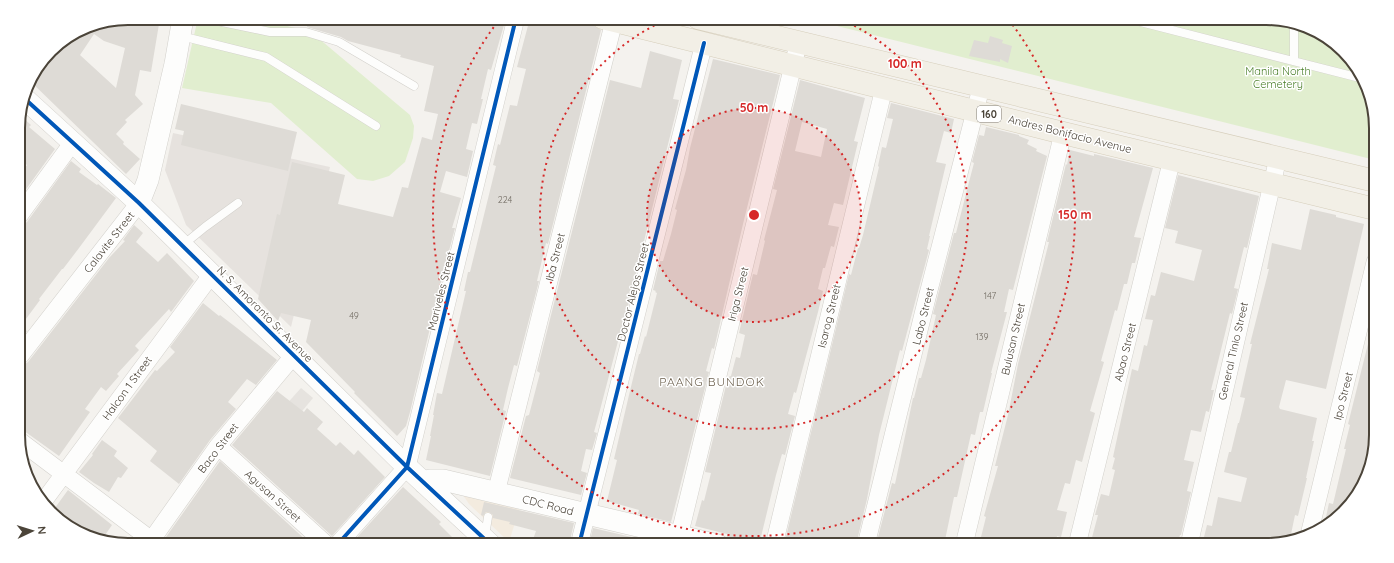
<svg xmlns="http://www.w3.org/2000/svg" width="1394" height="563" font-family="Quicksand,sans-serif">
  <rect width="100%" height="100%" fill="#f4f2ee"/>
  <path fill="#f3ebdf" d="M463 495 520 507 509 542 469 504Z"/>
  <path fill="#e6e2de" d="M173 133 330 167 291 327 186 225 165 170Z"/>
  <path fill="#e1eecf" d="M198 18H256L311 32 410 115 414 126 413 138 405 162 389 176 373 181 357 179 271 103 182 88Z
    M805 18H1266L1302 24 1353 61 1375 113V160Z"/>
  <path fill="#e6e3df" d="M301 388 313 398 288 428 275 417Z"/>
  <path fill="#dedbd6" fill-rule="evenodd" d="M128 18H160L151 72 140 70 135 95 143 104 125 120 127 122 116 134 124 142 123 144 140 159 126 174 29 80 36 71 57 48 55 45 86 26ZM94 34 104 41 125 48 116 88 80 55Z
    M309 18H506L491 70 488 69 481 99H483L477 124 472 123 466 149 473 151 467 177 446 171 440 192 461 198 452 228H455L429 328H430L410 412 406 426 397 436 354 393 355 392 306 342 311 320 281 313 278 321 258 299 277 214 280 215 292 162 345 175 338 204 393 217 402 187 408 188 422 137 432 140 438 114 424 111 434 66 400 57 401 55 348 41 341 37 307 27Z
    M530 18H563L593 25 601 30 548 244 546 243 537 281H539L517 366 514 365 508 388 503 410 506 411 490 476 426 460 431 436H430L434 415H433L437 393 442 394 466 291H464L468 272H470L496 166 493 165 498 144 500 145 510 105 517 106 526 69 517 67Z
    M990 36 1003 40 1002 43 1012 46 1008 63 1000 59V62L969 56 974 40 988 43Z
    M650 51 682 60 673 99 679 100 623 326H622L600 410 594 432 597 433 592 450 586 449 581 471 587 473 581 495 510 478 526 416 529 415 540 373 537 371 610 80 641 88Z
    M713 59 780 75 743 224 714 349 712 348 706 371 709 372 671 522 638 514 639 510 607 501 617 460 614 459 629 395 639 354H640L645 336 646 337 657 293 655 292 656 291 653 290 660 261H663L671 234 677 210 675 209 686 170 690 148Z
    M800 80 865 98 854 141 858 142 843 205 834 203 828 225 839 227 834 247 831 246 825 268H823L818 289 823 291 818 312 796 393 794 392 788 414 795 416 785 455 782 454 776 475 759 545H754L727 538V534L695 526 702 500 704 501 711 473 705 472 728 377 731 376 736 357 740 358 745 335 739 333 753 274 757 275 765 241 764 240 777 190 773 189ZM802 122 827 129 821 157 795 151Z
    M891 103 954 119 951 133 944 131 936 162 946 164 929 236H930L927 249 929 250 902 351 900 350 879 435 867 499 856 545H784L849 274 851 275 858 248H859L863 235 879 167 878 166 882 147 886 148 893 119 887 118Z
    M181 104 297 132 288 171 181 145 184 131 175 129Z
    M20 115 31 125 29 127 55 149 19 199V176L27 165 18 158V120Z
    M986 127 1019 135V136L1029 140 1027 144 1037 149 1036 151 1047 156 1013 290 1009 289 1004 312H1007L991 373H992L983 412H980L975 435 971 434 957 497H954L944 545H876L892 483 895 484 913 398H914L919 378H921L926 360 936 315 933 314 954 233H956L969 182 974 163 972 162 979 135 984 136Z
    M1070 150 1094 156V154L1153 168 1134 237 1141 238 1135 263H1132L1127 284H1124L1117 311 1115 310 1101 361 1104 362 1090 411 1095 413 1082 462 1076 460 1070 484 1065 483 1057 510 1067 512 1061 537 1057 536 1055 545H979L986 517 984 516 998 466H995L1008 415 1018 364 1049 242H1047L1066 164 1067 165Z
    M71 161 81 169 79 172 97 185 98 184 116 198 79 248 63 269H62L39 299 40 300 20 327 27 331 19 340V226L23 225 27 222Z
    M1178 175 1259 196 1247 248 1244 247 1234 288 1238 289 1232 314 1230 313 1218 362 1211 390H1214L1209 412 1206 411 1201 432 1191 430 1184 460 1194 462 1187 491 1191 492 1181 535H1180L1177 545H1090L1098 515H1095L1101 494 1109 496 1115 470 1112 469 1115 458 1113 457 1132 369 1138 371 1144 345 1147 346 1153 320 1145 319 1151 295 1155 296 1161 272 1194 281 1202 250 1175 243 1178 231 1165 228Z
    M1310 209 1336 215V217L1364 224 1326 389 1286 380 1279 407 1280 409 1317 418 1312 441H1314L1306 478H1307L1298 516 1295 515 1290 539 1273 545H1202L1207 525 1212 526 1218 497 1241 502 1247 478 1224 472 1229 452H1231L1238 423H1239L1245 398 1240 397 1252 344H1250L1269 269H1267L1272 243 1301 250Z
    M134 225 143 233 136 242 158 262 167 253 194 281 171 312 169 309 135 346 139 350 117 374 119 376 106 391 101 387 85 409 90 412 59 456 20 428V366L24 365 28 362 109 258 125 241 123 240Z
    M203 303 219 316 220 315 237 328 277 360 256 385 247 379 228 402 236 409 210 440 179 484 150 461 157 451 118 418 155 370 157 371 175 352 170 347Z
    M1371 332H1376V435L1373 455 1366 454 1361 476 1366 477 1333 522 1324 526 1329 503 1333 504 1346 449H1344L1350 425 1348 424Z
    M277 391 304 412 307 408 323 422 317 429 336 446 340 442 354 455 358 450 385 477 332 536 232 445Z
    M102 440 117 451 114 456 128 468 121 478 118 477 109 492 94 483 79 472 93 455 92 454Z
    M220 461 309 543 307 545H175L166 537Z
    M403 487 441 522 439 524 460 545H350Z
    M68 490 112 525 101 541 92 539 71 523 70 524 52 512Z
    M484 502 574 523 569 545H531L536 531 509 524 510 522 493 518V515L489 512H486L483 516 481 515Z
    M593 528 661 544 660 545H589Z"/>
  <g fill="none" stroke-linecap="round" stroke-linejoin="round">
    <defs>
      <path id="service" d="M203 18 270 32H306L339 42 414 86
        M1125 18 1360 78
        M1294 23V61
        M181 36 266 57 376 126
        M183 245 205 227 238 203
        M485 536 488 517"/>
      <path id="minor" d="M19 216 73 142
        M20 356 139 203
        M20 441 158 545
        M218 446 327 545
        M496 493 614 21
        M43 502 212 274
        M1310 531 1375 262
        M148 545 218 446 294 355
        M337 545 407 467 516 18
        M579 545 704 43
        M677 545 796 53
        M774 545 884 88
        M866 545 927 298 981 88
        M964 545 1063 133
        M1077 545 1172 159
        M1189 545 1278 158"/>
      <path id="tertiary" d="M24 98 139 203 407 467 491 545
        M139 203 148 180 175 64 183 18
        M424 483 430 480H443L718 545"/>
      <path id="primary" d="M603 18 1063 133 1375 209
        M698 18C923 74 1149 127 1375 181"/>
    </defs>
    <use href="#service" stroke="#d2d0cb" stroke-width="9"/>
    <use href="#minor" stroke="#d2d0cb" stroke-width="18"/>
    <use href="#tertiary" stroke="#d2d0cb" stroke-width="22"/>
    <use href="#primary" stroke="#d6cebb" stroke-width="23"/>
    <use href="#service" stroke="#fdfdfc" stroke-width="8"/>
    <use href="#minor" stroke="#fdfdfc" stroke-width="17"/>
    <use href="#tertiary" stroke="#fdfdfc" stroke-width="21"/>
    <use href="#primary" stroke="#f2efe6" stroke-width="22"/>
    <defs>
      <path id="cycleway" d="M24 98 139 203 407 467 491 545
        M337 545 407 467 516 18
        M579 545 704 43"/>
    </defs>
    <use href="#cycleway" stroke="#fff" stroke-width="6"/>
    <use href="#cycleway" stroke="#0057b8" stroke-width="4"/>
  </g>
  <circle cx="754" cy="215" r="107" fill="#d62828" fill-opacity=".12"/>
  <g fill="none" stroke="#d62828" stroke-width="2" stroke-dasharray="2 4">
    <circle cx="754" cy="215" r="107"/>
    <path d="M838 18A214 214 0 1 1 670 18"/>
    <path d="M1009 20A321 321 0 1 1 499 20"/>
  </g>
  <g text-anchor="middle" stroke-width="3" stroke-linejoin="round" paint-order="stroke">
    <g font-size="9" fill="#706a61">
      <text x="505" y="203">224</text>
      <text x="990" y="299">147</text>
      <text x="354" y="319">49</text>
      <text x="982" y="340">139</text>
    </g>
    <rect fill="#fff" stroke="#817c74" stroke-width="1" x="977" y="106" width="24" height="16" rx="3"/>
    <g font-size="10" font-weight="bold" fill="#4b4439">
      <text x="989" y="118">160</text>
    </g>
    <g font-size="11" fill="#4a7f2a" stroke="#fff">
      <text x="1278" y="75">Manila North<tspan x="1278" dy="13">Cemetery</tspan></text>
    </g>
    <g font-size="11" fill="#4b4439" stroke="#fff">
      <text transform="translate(1070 134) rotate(14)" y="4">Andres Bonifacio Avenue</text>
      <text transform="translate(109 242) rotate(-52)" y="4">Calavite Street</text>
      <text transform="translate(555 257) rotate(-76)" y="4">Iba Street</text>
      <text transform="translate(441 291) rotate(-76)" y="4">Mariveles Street</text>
      <text transform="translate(633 292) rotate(-76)" y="4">Doctor Alejos Street</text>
      <text transform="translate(738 294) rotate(-76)" y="4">Iriga Street</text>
      <text transform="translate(265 314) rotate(45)" y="4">N. S. Amoranto Sr. Avenue</text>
      <text transform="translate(829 316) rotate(-76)" y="4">Isarog Street</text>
      <text transform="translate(923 316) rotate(-76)" y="4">Labo Street</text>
      <text transform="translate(1013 339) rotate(-77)" y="4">Bulusan Street</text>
      <text transform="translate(1233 351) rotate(-77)" y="4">General Tinio Street</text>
      <text transform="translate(1125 352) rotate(-76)" y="4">Abao Street</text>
      <text transform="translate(127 388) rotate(-54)" y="4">Halcon 1 Street</text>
      <text transform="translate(1343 396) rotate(-76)" y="4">Ipo Street</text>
      <text transform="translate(218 448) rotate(-53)" y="4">Baco Street</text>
      <text transform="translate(273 496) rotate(42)" y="4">Agusan Street</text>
      <text transform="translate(548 505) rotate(14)" y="4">CDC Road</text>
    </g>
    <g font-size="12" letter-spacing="1" fill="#6e6250" stroke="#fff">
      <text x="712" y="386">PAANG BUNDOK</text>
    </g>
  </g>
  <path d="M0 0H1394V563H0ZM128 25H1266A103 103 0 0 1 1369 128V435A103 103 0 0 1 1266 538H128A103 103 0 0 1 25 435V128A103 103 0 0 1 128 25Z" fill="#fff" fill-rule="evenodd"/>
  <path fill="none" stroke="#4b4439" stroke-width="2" d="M128 25H1266A103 103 0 0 1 1369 128V435A103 103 0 0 1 1266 538H128A103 103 0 0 1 25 435V128A103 103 0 0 1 128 25Z"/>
  <circle cx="754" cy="215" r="6" fill="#d62828" stroke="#fff" stroke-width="2"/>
  <g font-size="12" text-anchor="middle" font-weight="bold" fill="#d62828" stroke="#fff" stroke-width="3" stroke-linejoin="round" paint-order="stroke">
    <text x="905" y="68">100 m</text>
    <text x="754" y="112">50 m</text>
    <text x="1075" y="219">150 m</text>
  </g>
  <g transform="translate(32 531) rotate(86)" stroke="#ffffff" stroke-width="3" paint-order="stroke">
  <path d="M0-3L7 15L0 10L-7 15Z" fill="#4b4439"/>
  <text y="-6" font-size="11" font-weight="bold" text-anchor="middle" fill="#4b4439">N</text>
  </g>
</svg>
